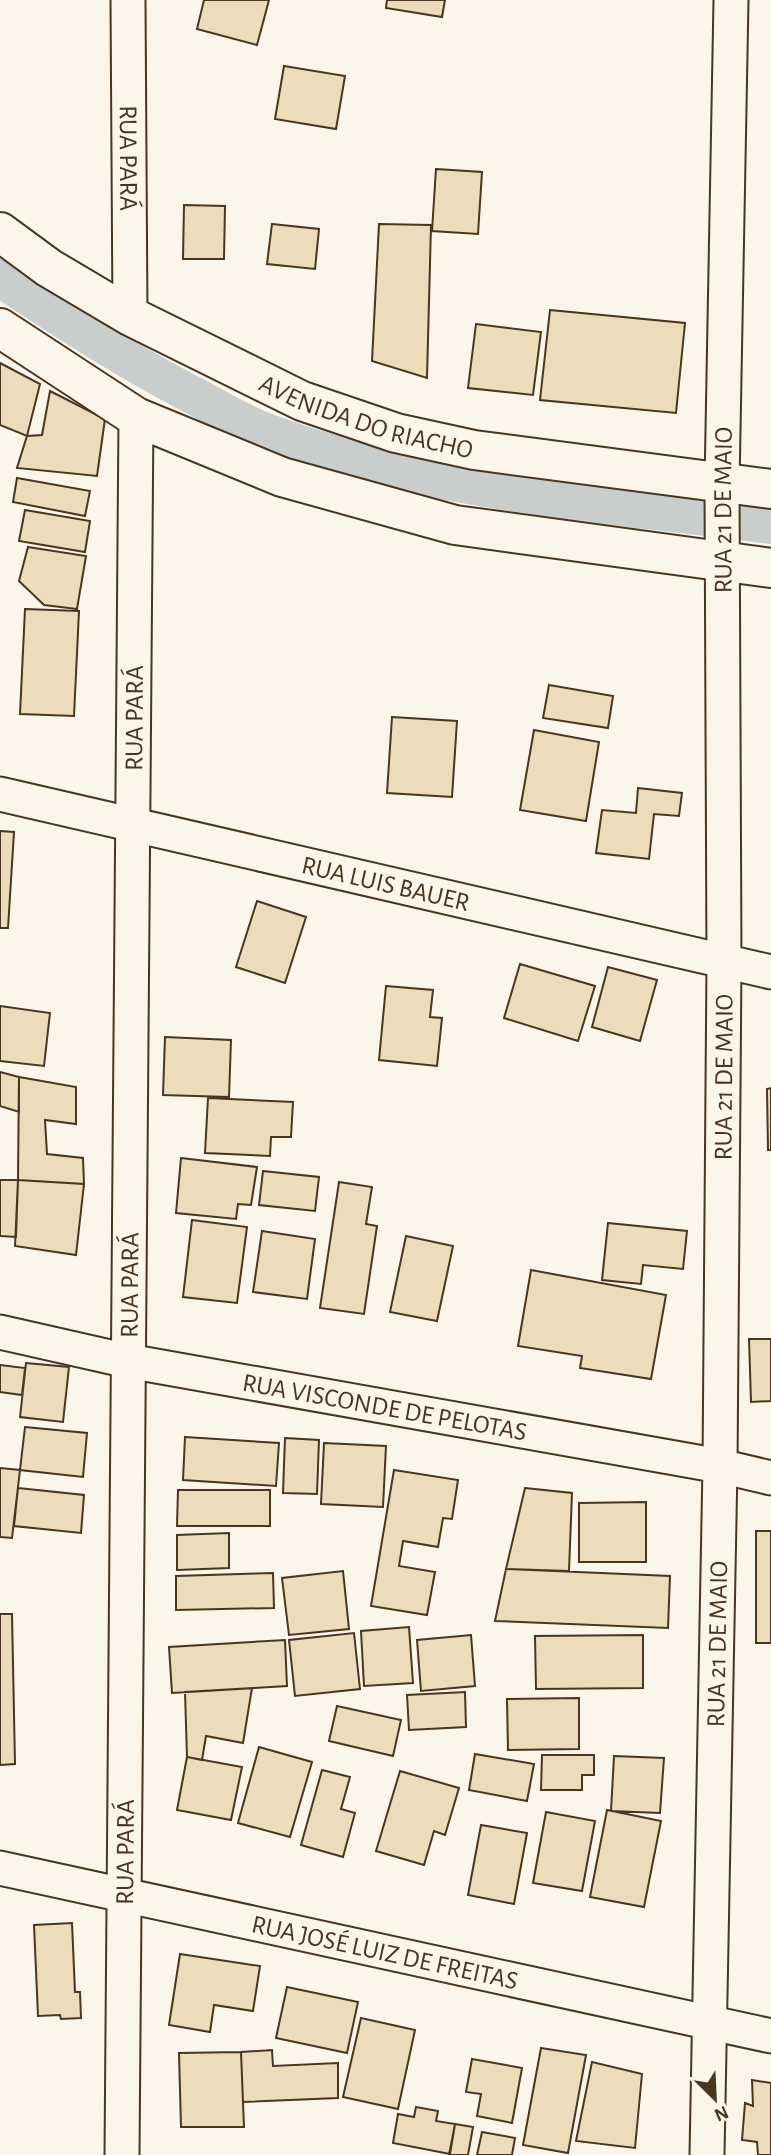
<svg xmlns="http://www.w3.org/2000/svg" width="771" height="2155" font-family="'Alegreya Sans',sans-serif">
  <rect width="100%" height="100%" fill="#fbf6e9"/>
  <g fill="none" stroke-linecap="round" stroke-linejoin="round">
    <path stroke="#c9cecd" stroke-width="38" d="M0 278C66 322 133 365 204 401 224 412 245 424 266 432 427 492 602 503 771 525"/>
  </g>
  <path fill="#ecdcbc" stroke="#4a3520" stroke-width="2" d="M204 0H269L257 45 197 29Z
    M387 0H445L442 17 386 8Z
    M284 66 345 76 336 129 275 119Z
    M436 169 482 172 478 234 432 231Z
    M184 205 225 206 224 259H183Z
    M272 224 319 229 315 269 267 264Z
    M379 224 431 225 427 378 372 361Z
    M550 310 685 323 676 413 540 400Z
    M476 324 541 332 533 395 468 388Z
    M0 363 40 384 27 436 0 425Z
    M50 391 105 419 97 476 17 468 27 436 42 435Z
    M17 478 90 491 85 516 13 502Z
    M25 510 90 521 85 552 19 541Z
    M28 547 86 556 77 609 44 605 19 581Z
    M25 609 79 611 74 716 20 714Z
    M549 685 613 696 608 728 543 718Z
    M392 717 457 721 452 797 387 793Z
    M534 730 599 742 586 821 520 810Z
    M638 788 682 793 679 816 654 814 649 859 596 853 602 810 636 813Z
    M0 831 14 832 8 928H0Z
    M257 901 306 917 285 983 236 967Z
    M520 964 595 986 578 1041 504 1018Z
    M608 967 657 980 640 1041 592 1027Z
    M386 986 433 990 430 1017 442 1018 437 1066 379 1060Z
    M0 1006 50 1013 44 1066 0 1061Z
    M165 1037 231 1040 229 1097 163 1095Z
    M0 1072 19 1077V1112L0 1106Z
    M19 1077 76 1087V1124L45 1120 47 1154 83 1158 84 1184 18 1180Z
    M771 1088V1150H768L767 1089Z
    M208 1098 293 1102 291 1137H271L270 1156 205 1153Z
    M181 1158 257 1167 251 1205 238 1204 236 1219 176 1213Z
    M263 1171 319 1177 315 1211 259 1205Z
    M0 1180H18L16 1237 0 1236Z
    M18 1180 84 1184 76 1255 15 1246Z
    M339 1182 372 1187 366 1224 377 1226 364 1314 320 1308Z
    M192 1220 247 1227 237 1303 183 1297Z
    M608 1223 687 1231 683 1269 643 1265 641 1284 602 1280Z
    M262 1231 315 1239 307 1299 253 1292Z
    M406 1236 453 1246 437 1321 390 1312Z
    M531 1270 666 1295 651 1379 580 1368 582 1356 518 1346Z
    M749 1339H771V1401L751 1402Z
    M26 1363 69 1367 63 1422 20 1417Z
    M0 1365 25 1368 22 1395 0 1392Z
    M25 1427 87 1433 83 1477 20 1470Z
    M185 1437 279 1443 276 1486 183 1480Z
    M285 1438 319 1440 317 1494 283 1493Z
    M324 1443 386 1446 383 1507 321 1504Z
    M0 1468 20 1470 12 1538 0 1537Z
    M394 1470 458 1480 452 1519 443 1518 438 1547 403 1541 399 1566 435 1572 427 1615 371 1606Z
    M18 1488 84 1495 81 1533 14 1526Z
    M525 1488 572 1493 569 1571 506 1569Z
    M178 1490H270V1526H177Z
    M646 1502V1562H579V1503Z
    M756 1531H771V1643H756Z
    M229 1533V1568L177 1570V1535Z
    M506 1569 670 1576 668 1628 495 1621Z
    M343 1571 349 1629 289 1635 282 1578Z
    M273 1573 274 1608 176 1610V1576Z
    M0 1614H12L15 1764 0 1765Z
    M409 1627 413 1683 364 1686 361 1631Z
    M354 1633 360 1689 295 1696 289 1640Z
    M471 1635 475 1686 421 1691 417 1640Z
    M643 1635V1688L536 1689 535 1636Z
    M285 1640 287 1686 172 1693 169 1647Z
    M252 1688 243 1743 206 1736 202 1760 187 1757 185 1692Z
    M465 1692 466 1727 409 1730 407 1695Z
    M579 1698V1749L508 1750 507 1699Z
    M337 1706 401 1720 393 1756 329 1741Z
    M259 1747 312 1762 290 1837 238 1823Z
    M475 1754 534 1764 527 1801 469 1790Z
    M542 1755H594V1775H582V1790H541Z
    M614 1756 664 1758 660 1813 611 1811Z
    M187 1757 242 1767 231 1820 177 1810Z
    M322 1770 350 1777 341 1809 355 1813 343 1857 301 1845Z
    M400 1771 459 1788 445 1835 434 1831 424 1865 376 1851Z
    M607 1810 661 1821 644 1907 590 1897Z
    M546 1812 595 1821 582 1891 533 1883Z
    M481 1825 527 1833 514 1904 468 1895Z
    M72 1923 75 1992H80L81 2018 61 2019 60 2015 38 2016 34 1925Z
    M180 1954 260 1966 253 2011 214 2005 210 2032 169 2025Z
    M287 1987 358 2002 347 2053 276 2038Z
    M361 2018 415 2030 398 2109 343 2097Z
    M541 2048 586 2055 568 2153 523 2145Z
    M272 2050 273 2066 338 2063V2098L243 2102 241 2052Z
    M241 2052 244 2127H181L179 2053Z
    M472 2059 522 2068 512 2123 477 2116 481 2094 466 2092Z
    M592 2062 642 2074 635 2148 576 2141Z
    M752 2080 771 2083V2155H758L757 2142 742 2140 745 2103 753 2106Z
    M416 2107 438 2111 436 2121 455 2124 450 2154 393 2143 398 2114 414 2117Z
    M455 2124 473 2127 468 2155H449Z
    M482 2132 515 2138 512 2155H477Z"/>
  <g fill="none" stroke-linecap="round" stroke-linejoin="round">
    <defs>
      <g id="minor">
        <path id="s1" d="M128 0 130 316"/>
        <path id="s2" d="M0 794 771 972"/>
        <path id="s3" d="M0 1332 128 1361 720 1466 771 1478"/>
        <path id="s4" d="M0 1868 771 2036"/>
        <path id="s5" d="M122 2155 136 417"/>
        <path id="s6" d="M707 2155 720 1466 724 962 722 484 731 0"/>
      </g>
      <g id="secondary">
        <path id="s7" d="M0 232 49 268 130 316 302 401 396 433 474 450 771 489"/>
        <path d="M0 328 136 417 282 477 455 525 771 568"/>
      </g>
    </defs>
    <use href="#minor" stroke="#4a3520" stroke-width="37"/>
    <use href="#secondary" stroke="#4a3520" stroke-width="42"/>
    <use href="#minor" stroke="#fbf6e9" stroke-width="33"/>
    <use href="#secondary" stroke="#fbf6e9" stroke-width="38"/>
  </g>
  <g text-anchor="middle" stroke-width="5" stroke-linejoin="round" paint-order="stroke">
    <g font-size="26" fill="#4a3520" stroke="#fbf6e9">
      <text dy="9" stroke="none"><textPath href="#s1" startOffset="158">RUA PARÁ</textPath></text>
      <text dy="9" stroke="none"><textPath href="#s7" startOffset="413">AVENIDA DO RIACHO</textPath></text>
      <text dy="9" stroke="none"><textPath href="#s6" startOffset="1645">RUA 21 DE MAIO</textPath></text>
      <text dy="9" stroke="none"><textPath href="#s5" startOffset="1437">RUA PARÁ</textPath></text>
      <text dy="9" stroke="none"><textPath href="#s2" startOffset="396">RUA LUIS BAUER</textPath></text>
      <text dy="9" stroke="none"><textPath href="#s6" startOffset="1078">RUA 21 DE MAIO</textPath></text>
      <text dy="9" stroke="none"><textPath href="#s5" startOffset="870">RUA PARÁ</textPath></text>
      <text dy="9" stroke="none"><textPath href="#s3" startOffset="392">RUA VISCONDE DE PELOTAS</textPath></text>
      <text dy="9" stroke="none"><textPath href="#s6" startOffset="511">RUA 21 DE MAIO</textPath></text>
      <text dy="9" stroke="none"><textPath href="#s5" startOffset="303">RUA PARÁ</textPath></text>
      <text dy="9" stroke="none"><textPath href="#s4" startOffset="394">RUA JOSÉ LUIZ DE FREITAS</textPath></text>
    </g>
  </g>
  <g transform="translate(715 2099) rotate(156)" stroke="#fbf6e9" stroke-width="5" paint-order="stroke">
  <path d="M0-5L12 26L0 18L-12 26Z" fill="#4a3520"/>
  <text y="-10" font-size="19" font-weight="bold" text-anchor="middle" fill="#4a3520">N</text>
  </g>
</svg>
